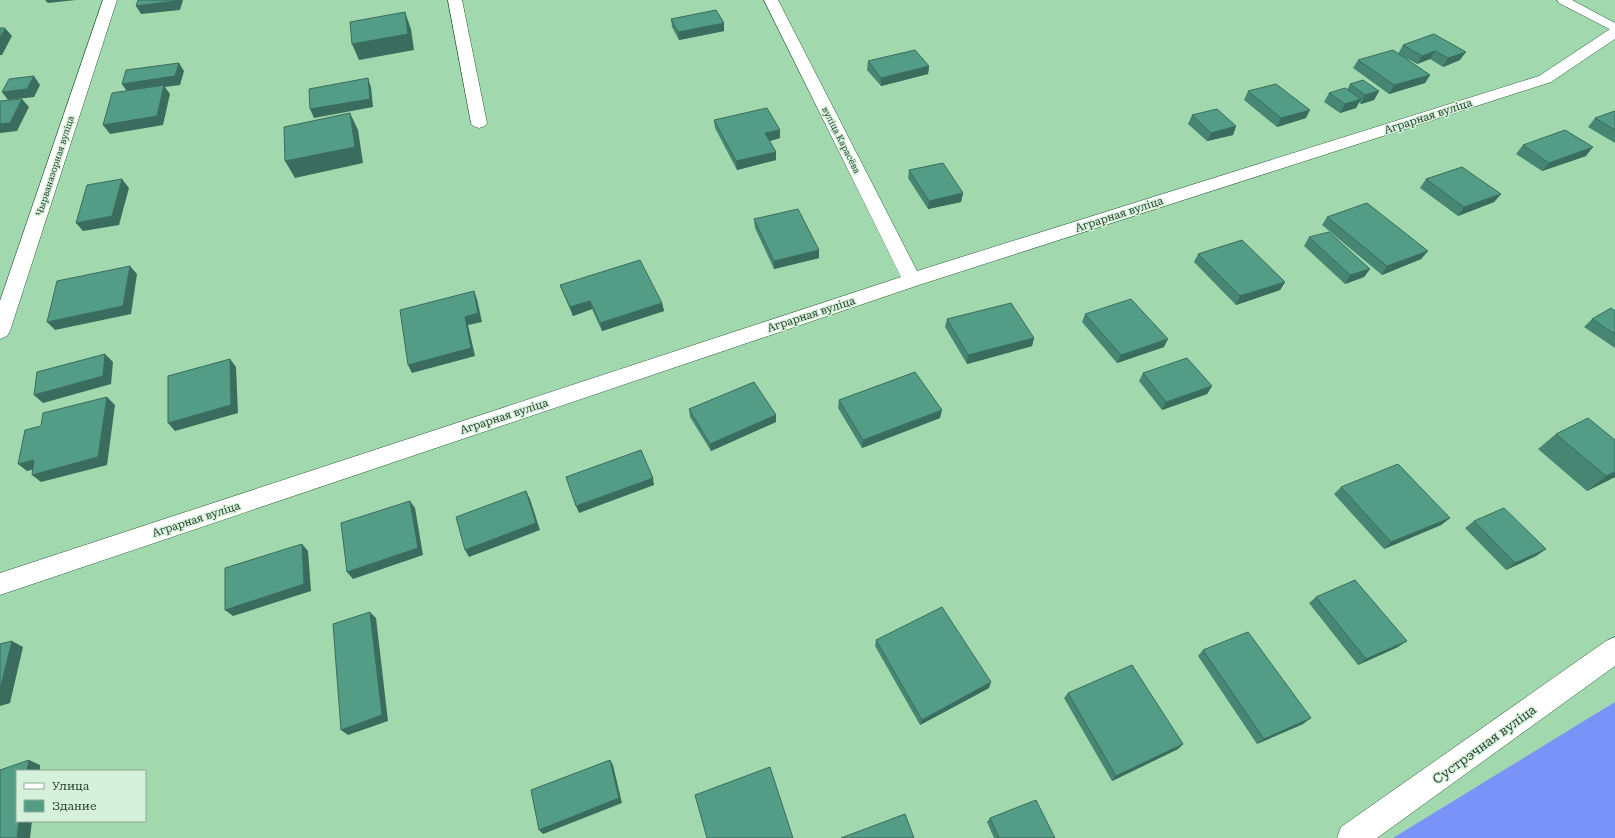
<svg xmlns="http://www.w3.org/2000/svg" width="1615" height="838" font-family="'Roboto Serif',serif">
  <rect width="100%" height="100%" fill="#a1d8ad"/>
  <path fill="#7993f9" d="M1615 702V838H1393Z"/>
  <g fill="none" stroke-linecap="round" stroke-linejoin="round">
    <defs>
      <path id="lane" d="M1557 0H1572L1615 23V32L1559 3Z"/>
      <path id="street" d="M103 0H117L10 331 7 336 0 339V301Z
        M448 0H462L487 123 485 126 479 128 473 126 471 123Z
        M764 0H778L917 271 1539 76 1610 29 1615 28V39L1551 82 919 285 0 595V573L901 277Z
        M1615 637V666L1377 838H1337L1341 827 1606 641Z"/>
    </defs>
    <use href="#lane" stroke="#295d38" stroke-width="1"/>
    <use href="#street" stroke="#295d38" stroke-width="1"/>
    <use href="#lane" fill="#fff" fill-rule="evenodd"/>
    <use href="#street" fill="#fff" fill-rule="evenodd"/>
  </g>
  <path fill="#478672" d="M671 19 724 31 679 40 672 27Z
    M1434 34 1460 60 1443 67 1430 59 1417 64 1402 56 1430 75 1425 83 1389 94 1353 68 1358 60 1398 54 1403 45Z
    M868 61 929 66 928 74 881 86 867 70Z
    M1350 84 1379 91 1374 100 1361 104 1359 102 1356 108 1340 113 1324 102 1329 93 1347 90Z
    M1248 91 1306 118 1277 127 1244 100Z
    M1615 111V143L1588 127 1595 118Z
    M1192 115 1236 126 1233 135 1207 141 1188 124Z
    M714 120 780 138 770 141 776 160 737 170 715 128Z
    M1523 145 1586 156 1542 171 1516 154Z
    M909 170 963 193 961 202 928 209 908 178Z
    M1426 179 1501 194 1494 202 1458 216 1420 188Z
    M1327 217 1428 251 1421 259 1382 275 1322 225Z
    M754 219 819 258 774 269 755 228Z
    M1309 237 1370 269 1364 277 1345 284 1304 246Z
    M1198 254 1285 282 1280 290 1236 305 1194 262Z
    M560 285 662 303 664 311 602 331 592 309 573 316 563 293Z
    M1615 311V348L1584 327 1592 319Z
    M1085 314 1164 347 1117 363 1082 322Z
    M947 319 1034 338 1032 346 967 364 945 327Z
    M1143 373 1212 386 1207 394 1162 410 1139 381Z
    M839 400 940 418 862 448 838 408Z
    M689 409 776 415V422L711 451 690 417Z
    M1556 434 1615 440V477L1587 491 1538 449Z
    M1341 487 1450 518 1441 525 1384 549 1334 494Z
    M1474 521 1546 549 1536 556 1506 570 1465 528Z
    M1316 597 1398 647 1358 665 1309 603Z
    M876 640 989 688 920 725 875 646Z
    M1203 650 1303 724 1257 744 1198 656Z
    M1068 693 1183 744 1178 749 1112 781 1064 698Z
    M990 818 1055 838H994L987 822Z"/>
  <path fill="#3a6d5d" d="M45 0H76L48 3Z
    M175 0H183L180 10 141 14 136 6Z
    M405 12 411 29 414 50 359 60 352 44Z
    M724 23V31L679 40 678 32Z
    M5 28 12 36 2 55H0V38Z
    M1435 51 1430 59 1417 64 1422 56Z
    M1466 52 1460 60 1443 67 1448 58Z
    M179 63 184 71 180 85 165 87 170 94 163 125 110 134 103 125 128 93 122 84Z
    M929 66 928 74 881 86V78Z
    M1430 75 1425 83 1389 94 1394 85Z
    M34 76 40 85 34 97 8 100 2 92Z
    M368 78 371 87 373 107 314 118 310 109Z
    M1379 91 1374 100 1361 104 1365 95Z
    M22 99 29 107 17 131 0 133V124Z
    M1361 99 1356 108 1340 113 1345 104Z
    M1310 110 1306 118 1277 127 1281 118Z
    M350 113 358 130 363 163 295 178 285 161Z
    M1236 126 1233 135 1207 141 1211 133Z
    M780 130V138L766 142 765 133Z
    M1593 147 1586 156 1542 171 1549 163Z
    M776 152V160L737 170 736 161Z
    M122 179 129 188 119 225 83 231 76 223Z
    M963 193 961 202 928 209 929 201Z
    M1501 194 1494 202 1458 216 1464 207Z
    M819 250V258L774 269V261Z
    M1428 251 1421 259 1382 275 1387 266Z
    M130 266 137 274 131 314 55 330 47 322Z
    M1370 269 1364 277 1345 284 1350 275Z
    M1285 282 1280 290 1236 305 1240 296Z
    M474 291 477 299 482 322 468 325 475 356 412 373 408 365 465 317Z
    M590 301 592 309 573 316 570 307Z
    M662 303 664 311 602 331 600 323Z
    M1034 338 1032 346 967 364 968 355Z
    M1168 339 1164 347 1117 363 1121 355Z
    M105 354 113 362 111 384 43 403 34 395Z
    M230 359 236 367 238 413 175 431 168 423Z
    M1212 386 1207 394 1162 410 1166 402Z
    M107 397 115 405 107 465 41 482 32 475Z
    M942 410 940 418 862 448 863 440Z
    M776 415V422L711 451 710 444Z
    M34 460 44 467 27 471 18 464Z
    M1615 472V477L1587 491 1606 476Z
    M653 478 654 485 579 513 576 506Z
    M526 491 530 499 540 530 469 557 465 550Z
    M410 501 415 508 423 555 353 579 347 572Z
    M1450 518 1441 525 1384 549 1391 542Z
    M302 544 308 551 311 591 233 616 225 610Z
    M1546 549 1536 556 1506 570 1515 563Z
    M370 612 376 618 388 721 348 735 341 730Z
    M12 641 23 647 10 703 0 706V689Z
    M1407 641 1398 647 1358 665 1366 659Z
    M991 682 989 688 920 725 922 720Z
    M1311 718 1303 724 1257 744 1264 739Z
    M1183 744 1178 749 1112 781 1116 776Z
    M29 760 40 765V771H27Z
    M610 760 613 765 622 803 543 834 539 830Z
    M19 821H32L30 838H17Z"/>
  <path fill="#539c85" stroke="#3a6d5d" d="M138 0H175V1L136 6Z
    M716 10 724 23 678 32 671 19Z
    M405 12 408 34 352 44 350 22Z
    M0 28H5L0 38Z
    M1434 34 1466 52 1448 58 1435 51 1422 56 1403 45Z
    M915 50 929 66 881 78 868 61Z
    M1393 50 1430 75 1394 85 1358 60Z
    M179 63 175 76 122 84 126 70Z
    M34 76 27 89 2 92 9 79Z
    M368 78 370 99 310 109 309 89Z
    M1363 80 1379 91 1365 95 1350 84Z
    M1276 84 1310 110 1281 118 1248 91Z
    M164 85 157 116 103 125 112 93Z
    M1345 88 1361 99 1345 104 1329 93Z
    M22 99 10 123 0 124V101Z
    M767 108 780 130 765 133 776 152 736 161 714 120Z
    M1217 109 1236 126 1211 133 1192 115Z
    M1615 111V130L1595 118Z
    M350 113 355 147 285 161 284 127Z
    M1565 130 1593 147 1549 163 1523 145Z
    M943 163 963 193 929 201 909 170Z
    M1462 167 1501 194 1464 207 1426 179Z
    M122 179 112 216 76 223 87 185Z
    M1367 203 1428 251 1387 266 1327 217Z
    M798 209 819 250 774 261 754 219Z
    M1329 232 1370 269 1350 275 1309 237Z
    M1242 240 1285 282 1240 296 1198 254Z
    M640 260 662 303 600 323 590 301 570 307 560 285Z
    M130 266 123 306 47 322 57 281Z
    M474 291 478 313 465 317 471 348 408 365 400 310Z
    M1131 299 1168 339 1121 355 1085 314Z
    M1011 303 1034 338 968 355 947 319Z
    M1611 308 1615 311V334L1592 319Z
    M105 354 103 376 34 395 37 372Z
    M1187 358 1212 386 1166 402 1143 373Z
    M230 359 231 405 168 423V376Z
    M915 372 942 410 863 440 839 400Z
    M754 382 776 415 710 444 689 409Z
    M107 397 98 457 32 475 34 460 18 464 25 430 41 426 43 413Z
    M1588 418 1615 440V472L1606 476 1556 434Z
    M641 450 653 478 576 506 566 477Z
    M1398 464 1450 518 1391 542 1341 487Z
    M526 491 536 523 465 550 456 517Z
    M410 501 418 548 347 572 341 523Z
    M1504 508 1546 549 1515 563 1474 521Z
    M302 544 304 584 225 610V568Z
    M1355 580 1407 641 1366 659 1316 597Z
    M942 607 991 682 922 720 876 640Z
    M370 612 382 715 341 730 333 624Z
    M1248 632 1311 718 1264 739 1203 650Z
    M12 641 0 689V644Z
    M1132 665 1183 744 1116 776 1068 693Z
    M29 760 27 771H17V821H19L17 838H0V770Z
    M610 760 619 798 539 830 531 790Z
    M770 767 793 838H707L695 795Z
    M1036 800 1055 838H999L990 818Z
    M905 814 914 838H841Z"/>
  <g text-anchor="middle" stroke-width="3" stroke-linejoin="round" paint-order="stroke">
    <g font-size="9" fill="#283e2d" stroke="#d6f1db">
      <text transform="translate(841 140) rotate(63)" y="3">вуліца Карасёва</text>
      <text transform="translate(55 166) rotate(-72)" y="3">Чырваназорная вуліца</text>
    </g>
    <g font-size="11" fill="#283e2d" stroke="#d6f1db">
      <text transform="translate(1428 116) rotate(-18)" y="4">Аграрная вуліца</text>
      <text transform="translate(1119 214) rotate(-18)" y="4">Аграрная вуліца</text>
      <text transform="translate(811 314) rotate(-18)" y="4">Аграрная вуліца</text>
      <text transform="translate(504 416) rotate(-18)" y="4">Аграрная вуліца</text>
      <text transform="translate(196 519) rotate(-18)" y="4">Аграрная вуліца</text>
    </g>
    <g font-size="13" fill="#283e2d" stroke="#d6f1db">
      <text transform="translate(1484 744) rotate(-36)" y="5">Сустрэчная вуліца</text>
    </g>
  </g>
  <rect x="16" y="770" width="130" height="52" fill="#d6f1db" stroke="#90a995"/>
  <rect x="24" y="783" width="20" height="6" fill="#ffffff" stroke="#90a995"/>
  <text x="52" y="790" font-size="12" fill="#283e2d">Улица</text>
  <rect x="24" y="800" width="20" height="12" fill="#539c85" stroke="#90a995"/>
  <text x="52" y="810" font-size="12" fill="#283e2d">Здание</text>
</svg>
